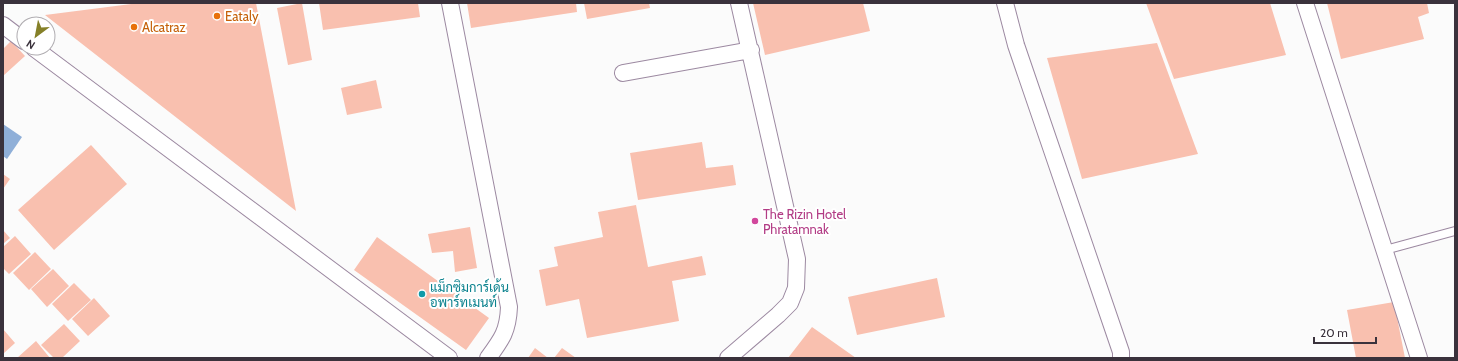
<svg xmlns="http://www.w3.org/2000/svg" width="1458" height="361" font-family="Cabin,Sarabun,sans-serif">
  <rect width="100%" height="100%" fill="#fbfbfb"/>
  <path fill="#8fafd8" d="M3 124 22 137 7 159 3 156Z"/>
  <path fill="#f9c0af" d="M139 3H256L296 211 45 15Z
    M302 3 312 60 288 65 277 8Z
    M319 3H418L420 17 323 30Z
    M467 3H576L577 12 471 28Z
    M584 3H649L650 8 587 19Z
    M753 3H863L870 31 765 55Z
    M1146 3H1270L1286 55 1174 79Z
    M1327 3H1427L1429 13 1418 17 1424 39 1341 59Z
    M11 41 25 56 3 76V49Z
    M1157 43 1198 154 1082 179 1047 58Z
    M376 80 382 108 347 115 341 88Z
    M702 142 706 168 733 165 736 185 638 200 630 153Z
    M91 145 127 184 54 250 18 210Z
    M3 174 10 179 3 189Z
    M636 205 648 267 702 256 706 275 672 281 679 321 587 338 579 299 546 306 539 270 558 266 554 247 603 237 598 212Z
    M470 227 477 268 455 272 453 251 432 253 428 234Z
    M3 230 10 238 3 244Z
    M15 236 31 254 9 274 3 268V247Z
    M377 237 489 318 466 350 354 270Z
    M35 252 51 269 29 290 13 273Z
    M53 269 69 286 47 307 31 289Z
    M937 278 945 317 857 335 848 297Z
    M74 283 91 300 68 321 52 304Z
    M94 298 110 316 88 336 72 319Z
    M1394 302 1405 358H1356L1347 310Z
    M64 324 80 341 62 358H54L41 345Z
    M812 327 856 358H788Z
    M3 329 15 343 3 354Z
    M36 341 50 358H17Z
    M535 348 548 358H528Z
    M562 348 576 358H554Z"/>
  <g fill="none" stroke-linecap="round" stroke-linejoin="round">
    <defs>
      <path id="lane" d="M1385 250 1455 231"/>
      <path id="street" d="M450 3 509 307C508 331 502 339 488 358
        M1005 3 1016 45 1121 352V358
        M1305 3 1419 358
        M3 25 24 41
        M34 48 449 358
        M623 73 751 50
        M728 358 778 315 790 303 796 288 797 259 739 3"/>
    </defs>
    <use href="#lane" stroke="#9c89a1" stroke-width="10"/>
    <use href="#street" stroke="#9c89a1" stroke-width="18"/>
    <use href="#lane" stroke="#fff" stroke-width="8"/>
    <use href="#street" stroke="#fff" stroke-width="16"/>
  </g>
  <g fill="#e8710a" stroke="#fff" stroke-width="1.5">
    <circle cx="217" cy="16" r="4"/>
    <circle cx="134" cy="27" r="4"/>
  </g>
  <circle fill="#d1479c" stroke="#fff" stroke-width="1.5" cx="755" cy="221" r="4"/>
  <circle fill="#0f9aa8" stroke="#fff" stroke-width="1.5" cx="422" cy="294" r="4"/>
  <g text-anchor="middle" stroke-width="4" stroke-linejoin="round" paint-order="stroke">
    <g font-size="13" fill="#c56008" stroke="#fff" text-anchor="start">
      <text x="225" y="21">Eataly</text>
      <text x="142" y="32">Alcatraz</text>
    </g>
    <g font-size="13" fill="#b23c85" stroke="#fff" text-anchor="start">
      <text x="763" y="219">The Rizin Hotel<tspan x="763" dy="15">Phratamnak</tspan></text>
    </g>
    <g font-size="13" fill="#0d838f" stroke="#fff" text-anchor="start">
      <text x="430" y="292">แม็กซิมการ์เด้น<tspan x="430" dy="15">อพาร์ทเมนท์</tspan></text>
    </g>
  </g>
  <rect width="1458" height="361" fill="none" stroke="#3a323c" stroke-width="8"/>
  <g transform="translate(36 36) rotate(212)"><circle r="19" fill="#ffffff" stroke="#b0adb1"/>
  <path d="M0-3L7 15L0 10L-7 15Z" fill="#858028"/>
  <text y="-6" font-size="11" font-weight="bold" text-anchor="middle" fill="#3a323c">N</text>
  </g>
  <path d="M1314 337v6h62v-6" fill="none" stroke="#3a323c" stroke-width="2"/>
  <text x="1320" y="337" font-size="12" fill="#3a323c" stroke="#ffffff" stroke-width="3" paint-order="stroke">20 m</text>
</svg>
